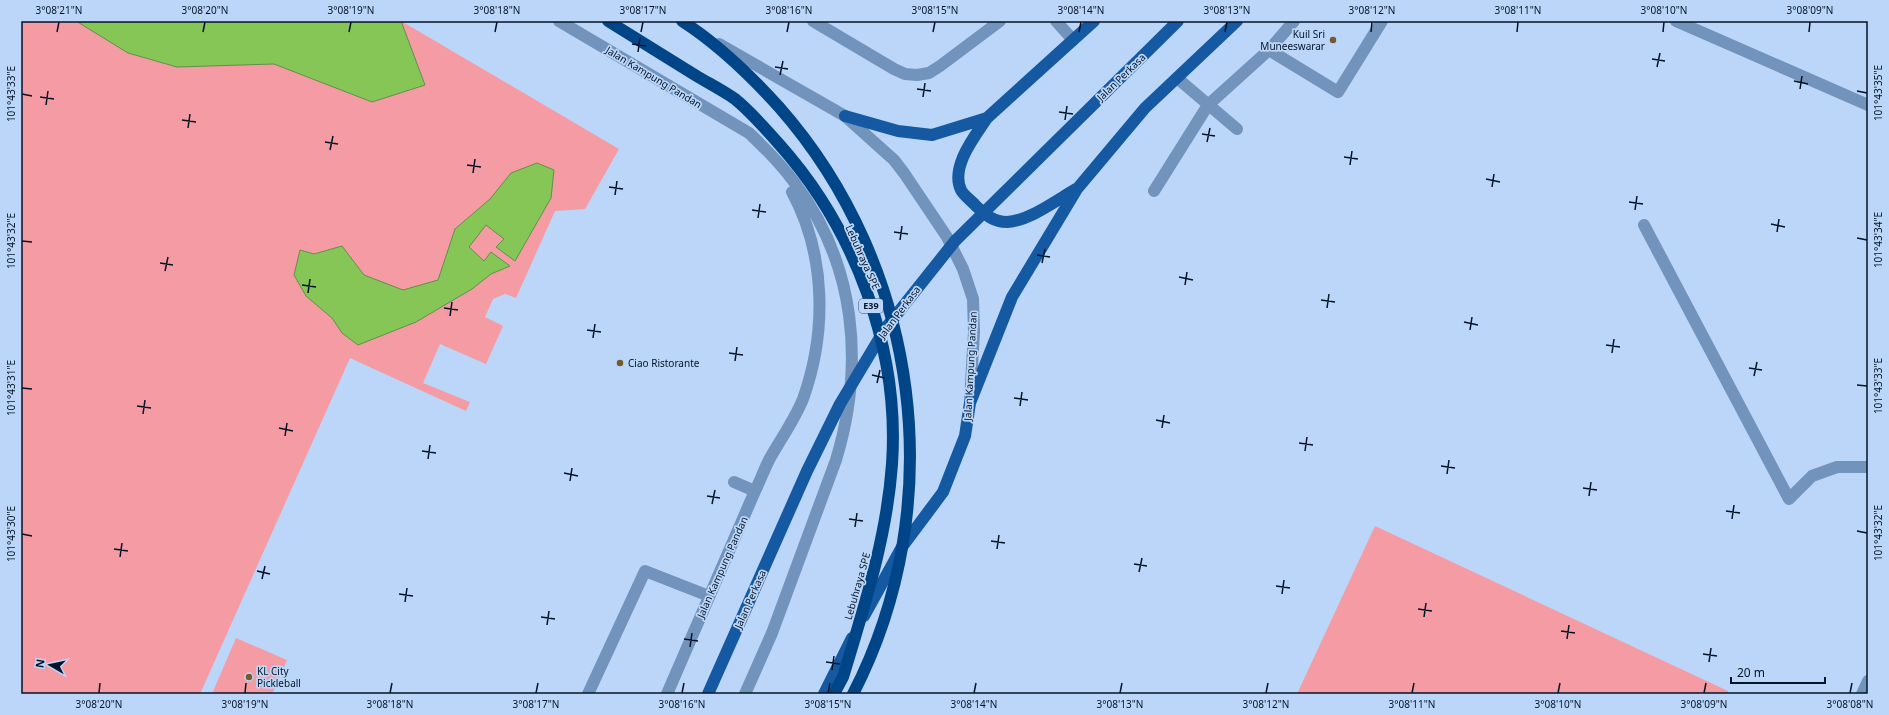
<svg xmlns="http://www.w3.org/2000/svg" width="1889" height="715" font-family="'Noto Sans',sans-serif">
  <rect width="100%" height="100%" fill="#bbd6f8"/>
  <path fill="#f59ba3" d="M21 21H401L619 149 585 209 555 211 516 298 505 294 493 299 485 317 503 326 486 364 440 344 423 383 470 402 466 411 350 358 200 694H21Z
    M1375 526 1728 691V694H1297Z
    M236 638 287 660 272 694H212Z"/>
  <path fill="#86c657" stroke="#5f9149" d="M76 21H401L425 85 372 102 274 64 177 67 128 53Z
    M537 163 554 170 551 198 515 261 496 247 504 239 486 225 469 247 484 261 491 252 510 266 491 274 472 289 416 322 358 345 342 333 332 318 306 296 294 275 300 250 314 254 342 246 364 275 403 290 438 280 455 229 490 199 511 173Z"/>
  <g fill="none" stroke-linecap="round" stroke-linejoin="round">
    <path stroke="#7293bc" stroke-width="12" d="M559 21 749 133C765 148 781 164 794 182 856 264 865 364 836 460L772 633 745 694
      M813 21 894 69 905 74 917 75 929 73 940 66 1000 21
      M1056 21 1073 40
      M1294 21 1269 50 1338 92 1382 21
      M1676 21 1868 105
      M719 44 845 116 894 160 904 173 947 237 963 269 973 299 974 332 970 400
      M1177 78 1237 129
      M1154 191 1208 105 1269 50
      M1644 225 1789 499 1812 476 1837 467H1868
      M734 482 755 491
      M588 694 645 571 709 596
      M667 694 755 491C760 481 764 470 769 460 780 440 794 421 803 399 827 332 826 255 792 192
      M1862 694 1868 681"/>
    <path stroke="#1459a2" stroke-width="12" d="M845 116 898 131 932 135 987 118 1094 21
      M987 118C975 136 950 167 961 190 964 196 972 201 976 206 986 215 993 222 1007 222 1029 221 1057 200 1076 189
      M864 616 902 547 943 492 965 436 970 403 1012 297 1077 189 1145 108 1237 21
      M824 694 852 638"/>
    <path stroke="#1459a2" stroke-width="12" d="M708 694 807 471 840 404 885 329 955 241 1178 21"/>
    <path stroke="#004587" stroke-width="12" d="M608 21C637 39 666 57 695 75 708 83 722 90 735 99 751 112 765 128 779 144 855 229 900 349 892 464 887 537 864 607 843 677L834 694
      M682 21C718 44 750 75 779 107 920 267 951 504 853 694"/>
  </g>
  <path fill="none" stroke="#041428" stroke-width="1.5" d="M57 32 59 22M203 32 205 22M349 32 351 22M495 32 497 22M641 32 643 22M787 32 789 22M933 32 935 22M1079 32 1081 22M1225 32 1227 22M1371 32 1372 22M1517 32 1518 22M1663 32 1664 22M1809 32 1810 22M632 44 646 46M638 52 640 38M1652 59 1665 61M775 67 788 69M1657 67 1660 53M780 75 783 61M1794 81 1808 84M917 89 931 91M1800 89 1802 76M1857 91 1867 93M22 94 32 96M40 97 54 99M923 97 925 83M46 105 48 91M1059 112 1073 114M182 120 196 122M1065 120 1067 106M188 128 190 114M1202 134 1215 136M325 142 338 144M1207 142 1210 128M330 150 333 136M1344 157 1358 159M467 165 481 167M1350 165 1352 151M473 173 475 159M1486 179 1500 182M609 187 623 189M1492 187 1494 174M615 195 617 181M1629 202 1643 204M752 210 766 212M1635 210 1637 196M758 218 760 204M1771 224 1785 227M894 232 908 234M1777 232 1779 219M1857 238 1867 240M900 240 902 226M22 241 32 242M1037 255 1050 257M160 263 173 265M1042 263 1045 249M165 271 168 257M1179 277 1193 280M302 285 316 287M1185 285 1187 272M308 293 310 279M1321 300 1335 302M444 308 458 310M1327 308 1329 294M450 316 452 302M1464 322 1478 325M587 330 601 332M1470 330 1472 317M593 338 595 324M1606 345 1620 347M729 353 743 355M1612 353 1614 339M735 361 737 347M1749 368 1762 370M872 375 885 378M1754 376 1757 362M877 383 880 370M1857 385 1867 386M22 388 32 389M1014 398 1028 400M137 406 151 408M1020 406 1022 392M143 414 145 400M1156 420 1170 423M279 428 293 431M1162 428 1164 415M285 436 287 423M1299 443 1313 445M422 451 436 453M1305 451 1307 437M428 459 430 445M1441 466 1455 468M564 473 578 476M1447 474 1449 460M570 481 572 468M1583 488 1597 490M707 496 720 498M1589 496 1591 482M712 504 715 490M1726 511 1740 513M849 519 863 521M1732 519 1734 505M855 527 857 513M1857 531 1867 533M22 534 32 536M991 541 1005 543M114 549 128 551M997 549 999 535M120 557 122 543M1134 564 1147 566M257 571 270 574M1139 572 1142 558M262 579 265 566M1276 586 1290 588M399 594 413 596M1282 594 1284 580M405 602 407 588M1418 609 1432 611M541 617 555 619M1424 617 1426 603M547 625 549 611M1561 631 1575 633M684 639 698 641M1567 639 1569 625M690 647 692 633M1703 654 1717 656M826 662 840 664M1709 662 1711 648M832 670 834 656M99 693 100 683M245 693 246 683M390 693 392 683M536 693 538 683M682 693 684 683M828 693 830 683M974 693 976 683M1120 693 1122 683M1266 693 1268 683M1412 693 1414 683M1558 693 1560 683M1704 693 1706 683M1850 693 1852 683"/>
  <g fill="#78592e" stroke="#bbd6f8" stroke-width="1.5">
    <circle cx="1333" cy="40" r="4"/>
    <circle cx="620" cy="363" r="4"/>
    <circle cx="249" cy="677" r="4"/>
  </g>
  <g text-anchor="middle" stroke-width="3.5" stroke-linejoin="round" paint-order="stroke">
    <rect fill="#bbd6f8" stroke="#3b4e66" stroke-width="1" x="859" y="299" width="24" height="14" rx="3"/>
    <g font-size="9" font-weight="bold" fill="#041428">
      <text x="871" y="309">E39</text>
    </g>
    <g font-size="10" fill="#041428" stroke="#bbd6f8" text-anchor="start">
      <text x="1325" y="38" text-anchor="end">Kuil Sri<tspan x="1325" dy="12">Muneeswarar</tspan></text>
      <text x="628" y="367">Ciao Ristorante</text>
      <text x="257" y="675">KL City<tspan x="257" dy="12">Pickleball</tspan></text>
    </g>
    <g font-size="10" fill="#041428" stroke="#bbd6f8">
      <text transform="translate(654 77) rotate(31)" y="4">Jalan Kampung Pandan</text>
      <text transform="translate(1121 77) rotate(-44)" y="4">Jalan Perkasa</text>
      <text transform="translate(863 257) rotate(66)" y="4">Lebuhraya SPE</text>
      <text transform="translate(899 312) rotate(-53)" y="4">Jalan Perkasa</text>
      <text transform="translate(970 366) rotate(-87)" y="4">Jalan Kampung Pandan</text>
      <text transform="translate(722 567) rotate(-66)" y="4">Jalan Kampung Pandan</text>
      <text transform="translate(857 586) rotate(-74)" y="4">Lebuhraya SPE</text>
      <text transform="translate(750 599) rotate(-66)" y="4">Jalan Perkasa</text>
    </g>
  </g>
  <rect width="1889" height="715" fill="none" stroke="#bbd6f8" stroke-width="44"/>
  <g transform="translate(50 665) rotate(279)" stroke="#bbd6f8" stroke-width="3" paint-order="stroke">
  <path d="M0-3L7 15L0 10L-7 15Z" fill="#041428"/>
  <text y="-6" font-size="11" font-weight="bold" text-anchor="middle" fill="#041428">N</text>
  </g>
  <path d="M1731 677v6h94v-6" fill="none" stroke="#041428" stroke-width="2"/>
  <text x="1737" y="677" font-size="12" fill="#041428" stroke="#bbd6f8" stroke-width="3" paint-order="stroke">20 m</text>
  <rect x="22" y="22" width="1845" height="671" fill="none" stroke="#041428" stroke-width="1.5"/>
  <g font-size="10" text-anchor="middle" fill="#041428">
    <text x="59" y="14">3°08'21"N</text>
    <text x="205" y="14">3°08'20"N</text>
    <text x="351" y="14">3°08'19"N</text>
    <text x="497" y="14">3°08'18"N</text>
    <text x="643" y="14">3°08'17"N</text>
    <text x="789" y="14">3°08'16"N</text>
    <text x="935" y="14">3°08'15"N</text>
    <text x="1081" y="14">3°08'14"N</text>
    <text x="1227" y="14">3°08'13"N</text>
    <text x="1372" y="14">3°08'12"N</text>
    <text x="1518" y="14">3°08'11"N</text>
    <text x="1664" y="14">3°08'10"N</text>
    <text x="1810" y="14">3°08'09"N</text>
    <text transform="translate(1878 93) rotate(-90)" y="4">101°43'35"E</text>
    <text transform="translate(11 94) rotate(-90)" y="4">101°43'33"E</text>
    <text transform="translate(1878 240) rotate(-90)" y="4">101°43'34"E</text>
    <text transform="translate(11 241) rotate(-90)" y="4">101°43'32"E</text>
    <text transform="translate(1878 386) rotate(-90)" y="4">101°43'33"E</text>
    <text transform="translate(11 388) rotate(-90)" y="4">101°43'31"E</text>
    <text transform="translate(1878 533) rotate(-90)" y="4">101°43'32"E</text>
    <text transform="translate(11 534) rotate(-90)" y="4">101°43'30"E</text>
    <text x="99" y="708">3°08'20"N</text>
    <text x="245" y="708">3°08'19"N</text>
    <text x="390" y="708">3°08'18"N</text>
    <text x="536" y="708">3°08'17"N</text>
    <text x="682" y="708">3°08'16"N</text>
    <text x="828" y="708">3°08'15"N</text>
    <text x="974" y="708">3°08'14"N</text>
    <text x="1120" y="708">3°08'13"N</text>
    <text x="1266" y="708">3°08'12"N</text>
    <text x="1412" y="708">3°08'11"N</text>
    <text x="1558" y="708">3°08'10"N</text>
    <text x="1704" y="708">3°08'09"N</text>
    <text x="1850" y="708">3°08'08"N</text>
  </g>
</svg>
